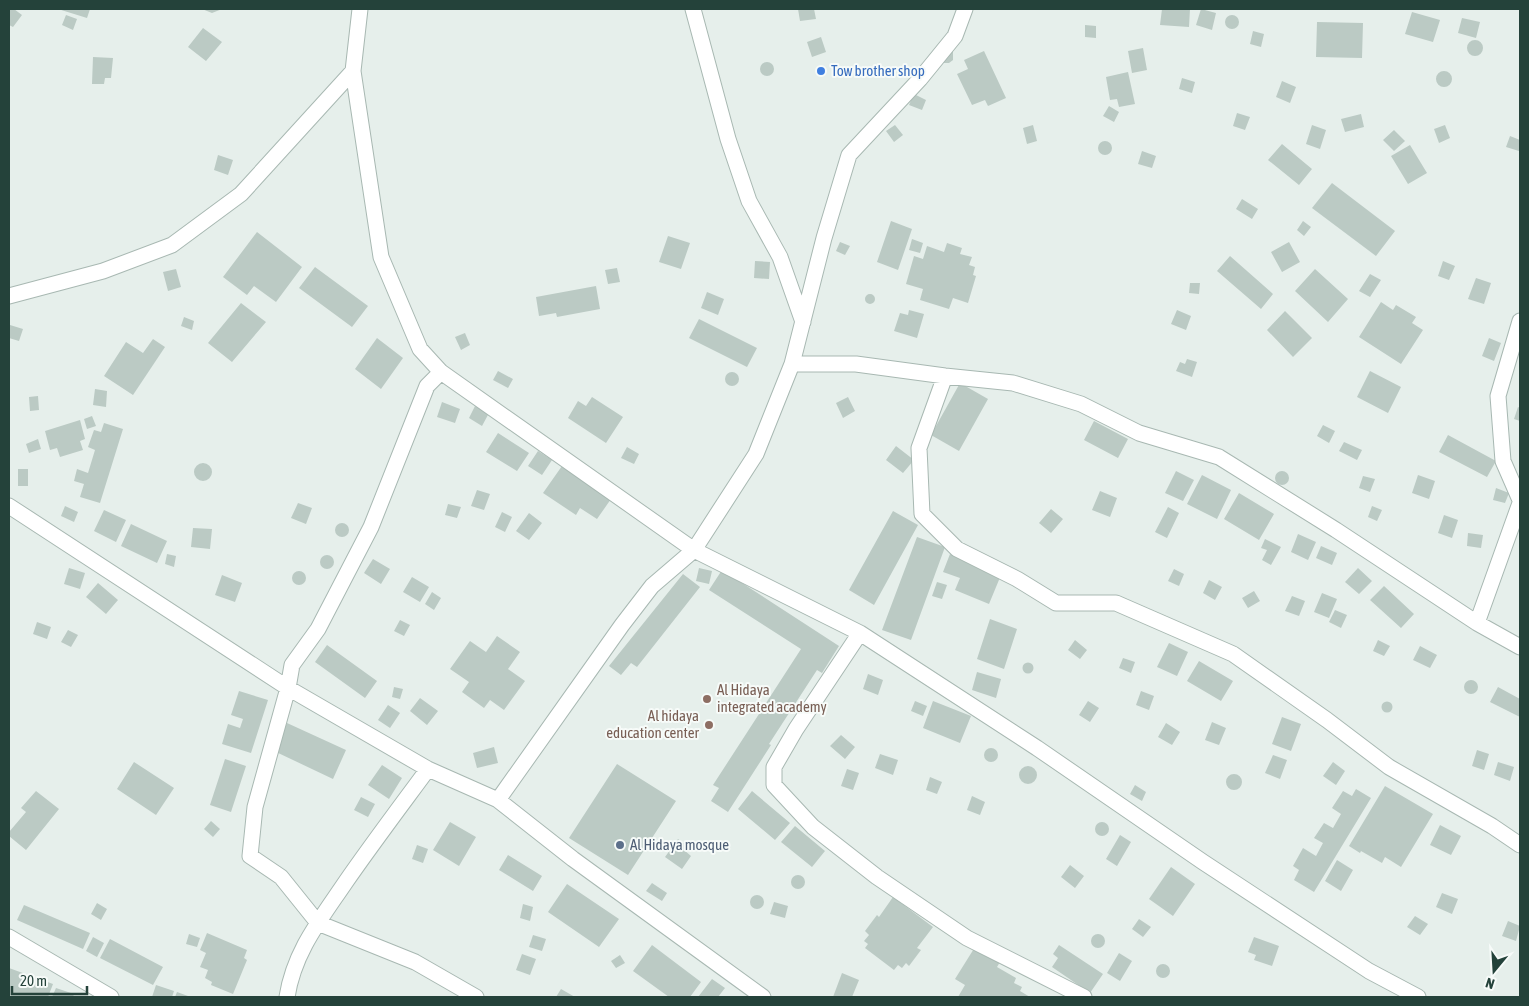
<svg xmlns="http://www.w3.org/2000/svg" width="1529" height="1006" font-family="'Asap Condensed',sans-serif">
  <rect width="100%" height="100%" fill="#e6efeb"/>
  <path fill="#bbcac4" d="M10 9H14L22 15 13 27 9 25Z
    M58 9H90L87 18Z
    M202 9H222L212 13Z
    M798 9H814L816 19 800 21Z
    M1162 9H1190L1189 27 1160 25Z
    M1201 9 1216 13 1212 30 1196 25Z
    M1412 12 1440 20 1433 42 1405 34Z
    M66 15 77 19 73 30 62 25Z
    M1225 22a7 7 0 1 1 14 0a7 7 0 1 1-14 0Z
    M1462 18 1480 22 1476 38 1458 33Z
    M1317 22 1363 23 1362 58 1316 57Z
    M1085 25 1096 26V38L1085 37Z
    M203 28 222 42 206 61 188 47Z
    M1253 31 1264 34 1261 47 1250 44Z
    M821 37 826 52 812 57 807 42Z
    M1467 48a8 8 0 1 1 16 0a8 8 0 1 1-16 0Z
    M949 48 953 51V60L949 63H941Z
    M1143 48 1147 70 1132 73 1128 51Z
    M984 51 1006 98 988 106 985 100 972 105 957 74 968 69 964 60Z
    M93 57 113 58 111 78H105L104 84H92Z
    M760 69a7 7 0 1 1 14 0a7 7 0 1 1-14 0Z
    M1436 79a8 8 0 1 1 16 0a8 8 0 1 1-16 0Z
    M1128 72 1135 104 1119 107 1117 99 1110 100 1106 77Z
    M1182 78 1195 82 1192 93 1179 89Z
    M1282 81 1296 87 1290 103 1276 97Z
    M914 94 926 100 922 110 909 105Z
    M1109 106 1119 112 1114 122 1103 116Z
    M1237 113 1250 117 1245 130 1233 126Z
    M1361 114 1364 127 1345 132 1341 119Z
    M895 125 903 135 894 142 886 131Z
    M1033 125 1037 141 1027 144 1023 128Z
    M1312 125 1326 130 1320 149 1306 144Z
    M1445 125 1450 138 1439 143 1434 129Z
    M1394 130 1405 141 1394 151 1383 140Z
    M1510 136 1520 140 1519 151 1506 147Z
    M1098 148a7 7 0 1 1 14 0a7 7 0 1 1-14 0Z
    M1282 144 1312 169 1299 185 1268 160Z
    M1410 145 1427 173 1408 184 1391 156Z
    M1142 151 1156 156 1152 168 1138 164Z
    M218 155 233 160 228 175 214 170Z
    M1332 183 1395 231 1376 256 1312 208Z
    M1242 199 1258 209 1252 219 1236 209Z
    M891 221 912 229 898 270 877 262Z
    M1303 221 1311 227 1304 236 1297 230Z
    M257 232 302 267 276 302 254 286 247 295 223 277Z
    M668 236 690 243 681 269 659 262Z
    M912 239 923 243 920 253 909 250Z
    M840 242 850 246 845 255 836 251Z
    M1289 242 1300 262 1282 272 1271 252Z
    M947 243 962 248 960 254 972 257 969 265 975 267 973 275 976 276 968 303 953 298 949 309 920 300 923 289 906 284 914 256 923 259 927 246 944 252Z
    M1230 256 1273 294 1261 309 1217 271Z
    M755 261 770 262 769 279 754 278Z
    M1443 261 1455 266 1449 280 1438 276Z
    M315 267 368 306 352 327 299 288Z
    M617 268 620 282 608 284 605 270Z
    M176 269 181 287 168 291 163 272Z
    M1315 269 1348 299 1328 322 1295 291Z
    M1370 274 1381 280 1370 297 1359 291Z
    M1476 278 1491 283 1484 304 1468 299Z
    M1190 283H1200L1199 294 1189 293Z
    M596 286 600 309 557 317 556 313 539 316 536 297Z
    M707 292 724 299 718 315 701 308Z
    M865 299a5 5 0 1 1 10 0a5 5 0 1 1-10 0Z
    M1381 302 1393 310 1396 305 1416 317 1412 323 1423 330 1401 364 1359 337Z
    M241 303 266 322 232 362 208 343Z
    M909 310 924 314 917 338 894 331 900 313 908 315Z
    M1177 310 1191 316 1186 330 1171 324Z
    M1285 311 1312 338 1293 357 1267 330Z
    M184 317 194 321 192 330 181 326Z
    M699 319 757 348 747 367 689 338Z
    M10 325 23 329 19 341 9 338Z
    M465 333 470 345 461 350 455 337Z
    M377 338 403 358 381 389 355 369Z
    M1489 338 1501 343 1494 361 1482 356Z
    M153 339 165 347 133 395 104 376 126 342 143 353Z
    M1187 359 1197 362 1192 377 1176 371 1180 362 1185 364Z
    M498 371 513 379 508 388 493 380Z
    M1370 371 1401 387 1388 413 1357 397Z
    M725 379a7 7 0 1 1 14 0a7 7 0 1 1-14 0Z
    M960 383 988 399 959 451 931 435Z
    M95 389 107 391 106 407 93 405Z
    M38 396 39 410 30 411 29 397Z
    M592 397 623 417 606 443 568 418 578 401 586 406Z
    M848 397 855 411 843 418 836 403Z
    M442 402 460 409 455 423 437 417Z
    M475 406 489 413 482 426 469 418Z
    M1518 407 1520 408V421L1514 419Z
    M92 416 96 426 87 429 84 419Z
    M80 420 85 439 80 441 83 450 60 457 57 448 50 450 45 431Z
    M1094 421 1128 439 1118 458 1084 440Z
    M104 423 123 429 100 503 80 497 84 484 74 481 77 469 88 473 95 450 88 447 94 430 101 432Z
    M1323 425 1335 431 1329 443 1317 436Z
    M498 433 529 453 517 471 486 452Z
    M1448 435 1496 461 1487 477 1439 452Z
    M38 439 41 449 29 453 26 444Z
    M1344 442 1362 450 1357 460 1339 451Z
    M896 446 914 460 903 473 886 460Z
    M627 447 639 454 634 464 621 458Z
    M538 451 552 460 542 475 528 466Z
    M194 472a9 9 0 1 1 18 0a9 9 0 1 1-18 0Z
    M562 466 611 499 597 519 580 508 576 515 543 493Z
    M18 469H28V486H18Z
    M1176 471 1194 480 1183 501 1165 493Z
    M1275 478a7 7 0 1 1 14 0a7 7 0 1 1-14 0Z
    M1202 475 1231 490 1217 519 1187 504Z
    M1418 475 1435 481 1429 499 1412 493Z
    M1363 476 1375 479 1370 492 1359 488Z
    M1496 488 1509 493 1505 503 1493 500Z
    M477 490 490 494 484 510 471 506Z
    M1100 491 1117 498 1110 517 1092 510Z
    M1239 493 1274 514 1259 540 1224 519Z
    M298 503 312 508 306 524 291 518Z
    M448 504 461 507 457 518 445 515Z
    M65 506 78 512 74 522 61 516Z
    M1372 506 1382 510 1377 521 1368 517Z
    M1168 507 1179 513 1167 538 1155 532Z
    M1051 509 1063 519 1051 533 1039 523Z
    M104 510 126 520 116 542 94 531Z
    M893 511 918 525 874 605 849 590Z
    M502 512 512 517 505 532 495 527Z
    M529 513 542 523 529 540 516 531Z
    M1444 515 1458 520 1452 538 1438 533Z
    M335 530a7 7 0 1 1 14 0a7 7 0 1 1-14 0Z
    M131 524 167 541 157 563 121 546Z
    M193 528 212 529 210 549 191 547Z
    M1468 533 1483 535 1481 548 1467 546Z
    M1298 534 1316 542 1308 560 1291 552Z
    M917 537 945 547 911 640 882 630Z
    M1265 539 1281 547 1271 565 1262 560 1267 550 1261 548Z
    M1321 546 1337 553 1332 565 1316 558Z
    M167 554 176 556 174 567 165 564Z
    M950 554 1001 575 989 604 955 590 960 578 943 572Z
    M320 562a7 7 0 1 1 14 0a7 7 0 1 1-14 0Z
    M373 559 390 569 381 584 364 573Z
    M69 568 85 573 80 589 64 584Z
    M699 568 712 571 709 584 696 581Z
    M1358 568 1372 581 1359 594 1345 582Z
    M1174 569 1184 574 1179 586 1168 581Z
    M722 570 839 646 822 673 817 670 769 744 771 745 728 812 711 801 719 788 713 785 801 649 709 590Z
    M292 578a7 7 0 1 1 14 0a7 7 0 1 1-14 0Z
    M683 574 700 587 637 667 631 663 621 675 609 666Z
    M222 575 242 583 235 602 215 595Z
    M412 577 429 587 420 602 403 592Z
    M1209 580 1222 587 1215 600 1203 593Z
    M937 582 947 585 942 599 932 596Z
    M98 583 118 600 106 614 86 597Z
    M1384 586 1414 614 1401 628 1370 600Z
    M1254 591 1260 601 1248 608 1242 598Z
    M432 592 441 598 434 610 425 604Z
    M1322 593 1337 599 1329 618 1314 612Z
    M1292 596 1305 601 1299 616 1285 611Z
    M1335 610 1347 615 1341 628 1329 622Z
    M990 619 1017 629 1004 669 977 659Z
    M400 620 410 625 404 636 394 631Z
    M37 622 51 627 47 639 33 634Z
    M68 630 78 635 71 647 61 642Z
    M497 636 520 652 508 669 525 681 504 710 490 700 484 708 462 692 469 682 450 669 470 641 486 652Z
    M1075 640 1087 650 1080 659 1068 650Z
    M1378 640 1390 646 1384 656 1373 651Z
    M1169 643 1188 652 1177 676 1157 667Z
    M327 645 377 681 365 698 315 662Z
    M1420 646 1437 655 1430 668 1413 660Z
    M1123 658 1135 662 1131 673 1119 668Z
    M1199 661 1233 681 1221 701 1187 681Z
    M1022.5 668a5.5 5.5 0 1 1 11 0a5.5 5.5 0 1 1-11 0Z
    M977 672 1001 679 996 698 972 690Z
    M868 674 883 680 878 695 863 689Z
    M1464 687a7 7 0 1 1 14 0a7 7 0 1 1-14 0Z
    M394 687 403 689 400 699 392 697Z
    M1498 687 1520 699V717L1490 702Z
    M239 691 268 700 251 753 222 744 228 724 240 728 243 719 231 715Z
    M1141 691 1154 696 1149 710 1136 705Z
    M420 698 438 711 427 725 410 711Z
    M915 701 927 706 923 716 911 711Z
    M933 701 971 716 960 743 923 728Z
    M1088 701 1099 708 1090 722 1079 715Z
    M1381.5 707a5.5 5.5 0 1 1 11 0a5.5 5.5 0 1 1-11 0Z
    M388 705 400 713 390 728 378 720Z
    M1282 717 1301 724 1291 751 1272 744Z
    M1212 722 1226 728 1219 745 1205 740Z
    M287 723 346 750 333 779 274 751Z
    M1166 723 1180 732 1172 745 1158 737Z
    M841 735 855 747 845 759 830 746Z
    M494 747 498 763 477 768 473 753Z
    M984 755a7 7 0 1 1 14 0a7 7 0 1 1-14 0Z
    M1477 750 1489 754 1484 770 1472 766Z
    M880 754 898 760 893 775 875 768Z
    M1273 755 1287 760 1280 779 1265 773Z
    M225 759 246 766 231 812 210 805Z
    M134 762 174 788 156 815 117 789Z
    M1333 762 1345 771 1336 785 1323 776Z
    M1498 762 1514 767 1510 781 1494 775Z
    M617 764 676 801 628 875 569 838Z
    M382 765 402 778 389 799 368 785Z
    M1019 775a9 9 0 1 1 18 0a9 9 0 1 1-18 0Z
    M847 769 859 773 853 790 841 786Z
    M1226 782a8 8 0 1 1 16 0a8 8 0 1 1-16 0Z
    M930 777 942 782 937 794 926 790Z
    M1135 785 1146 792 1142 801 1130 794Z
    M1385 786 1433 814 1401 867 1385 857 1382 863 1361 851 1360 853 1349 846Z
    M1356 789 1371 798 1314 892 1294 880 1299 870 1293 866 1303 848 1316 856 1323 843 1314 838 1324 823 1333 828 1341 814 1332 808 1343 791 1352 796Z
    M36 791 59 809 26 850 9 836V832L26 812 21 808Z
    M752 791 790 823 775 840 738 809Z
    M972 796 985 802 980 815 967 810Z
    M361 797 375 804 368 817 354 810Z
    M211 821 220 829 213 837 204 829Z
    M450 822 476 837 459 866 433 850Z
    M1095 829a7 7 0 1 1 14 0a7 7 0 1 1-14 0Z
    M1440 825 1461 836 1451 855 1430 845Z
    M795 826 825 851 812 867 781 842Z
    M1120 835 1131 842 1117 866 1106 859Z
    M678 839 687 846 684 850 691 856 682 869 665 857Z
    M417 845 428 849 423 863 412 859Z
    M508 855 542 876 533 891 499 870Z
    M1337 860 1353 870 1341 891 1325 881Z
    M1070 865 1084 876 1075 888 1061 877Z
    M1171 867 1195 884 1173 916 1149 899Z
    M791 882a7 7 0 1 1 14 0a7 7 0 1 1-14 0Z
    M652 883 667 893 662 901 646 891Z
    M567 884 619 919 599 947 548 912Z
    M1442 893 1458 899 1452 914 1436 907Z
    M750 902a7 7 0 1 1 14 0a7 7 0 1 1-14 0Z
    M893 897 933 927 917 948 921 950 909 966 906 963 902 968 898 965 894 970 865 948 868 944 864 941 869 935 865 931 877 915 879 917Z
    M774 902 788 906 785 918 770 914Z
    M97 903 107 909 101 920 91 914Z
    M523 904 533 907 530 921 520 918Z
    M24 905 90 933 83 949 17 920Z
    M1415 916 1428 924 1420 935 1407 927Z
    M1139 919 1151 927 1143 937 1132 929Z
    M1508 921 1520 926 1516 941 1502 936Z
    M207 933 247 950 244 958 247 960 233 994 211 985 212 982 205 978 208 970 200 967 206 953 200 950Z
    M189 934 200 938 197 947 186 944Z
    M1091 941a7 7 0 1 1 14 0a7 7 0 1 1-14 0Z
    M533 935 546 939 542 951 529 947Z
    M93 937 104 943 97 957 86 951Z
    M1254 937 1279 946 1272 966 1254 960 1256 955 1248 952Z
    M110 939 163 967 153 985 100 958Z
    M652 945 701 982 690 997H669L633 971Z
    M1059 945 1103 974 1090 993 1052 967 1058 958 1053 954Z
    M975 947 1000 962 997 967 1016 978 1014 983 1022 987 1020 991 1030 997H958L965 985 955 979Z
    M1119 953 1132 961 1120 981 1107 973Z
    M522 954 536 959 530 975 516 970Z
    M620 955 625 963 616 968 611 961Z
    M1156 971a7 7 0 1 1 14 0a7 7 0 1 1-14 0Z
    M9 968 53 984 48 997H9Z
    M842 973 859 980 852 997H833Z
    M712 979 725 988 718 997H698Z
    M156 985 174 991 172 997H152Z
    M56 988 74 994 73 997H52Z
    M561 989 575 997H556Z
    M177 992 188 996 187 997H175Z"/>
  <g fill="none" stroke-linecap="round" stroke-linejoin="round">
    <defs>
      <path id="street" d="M360 9 353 71 381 257 420 349 441 372 427 386 371 527 318 629 292 665 288 688 255 807 250 856 281 877 318 923 415 962 476 997
        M693 9 728 139 749 201 780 257 803 322
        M9 296 103 271 172 245 241 194 353 71
        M1520 321 1498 396 1503 461 1520 500
        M792 364H856L945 376 1013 383 1081 404 1139 433 1219 457 1336 530 1477 623 1520 647
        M441 372 694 550 860 633 1037 748 1203 862 1369 971 1418 997
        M945 376 919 448 922 514 957 549 1017 579 1056 603H1116L1233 654 1327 720 1389 767 1492 826 1520 845
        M9 506 288 688 428 769 498 800 573 859 763 997
        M1477 623 1520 503
        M860 633 796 729 774 767V785L813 827 877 877 967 938 1084 997
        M498 800 622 625 652 586 694 550 756 454 792 364 824 238 849 155 920 79 955 36 965 9
        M9 937 111 997
        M287 997C294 952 320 920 345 883 372 844 400 807 428 769"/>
    </defs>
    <use href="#street" stroke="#a8b8b2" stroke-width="17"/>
    <use href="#street" stroke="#fff" stroke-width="15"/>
  </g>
  <circle fill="#3f7fe0" stroke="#f7fbf9" stroke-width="2" cx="821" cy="71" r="5"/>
  <g fill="#8d6e63" stroke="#f7fbf9" stroke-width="2">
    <circle cx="707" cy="699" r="5"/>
    <circle cx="709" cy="725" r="5"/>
  </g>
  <circle fill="#5c6f8a" stroke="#f7fbf9" stroke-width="2" cx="620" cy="845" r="5"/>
  <g text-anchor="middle" stroke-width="4" stroke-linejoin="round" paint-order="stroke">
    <g font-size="15" fill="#366cbe" stroke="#f7fbf9" text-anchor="start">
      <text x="831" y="76">Tow brother shop</text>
    </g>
    <g font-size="15" fill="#785e54" stroke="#f7fbf9" text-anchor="start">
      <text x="717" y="695">Al Hidaya<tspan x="717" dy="17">integrated academy</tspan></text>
      <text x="699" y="721" text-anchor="end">Al hidaya<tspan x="699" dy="17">education center</tspan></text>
    </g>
    <g font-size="15" fill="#4e5e75" stroke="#f7fbf9" text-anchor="start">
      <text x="630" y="850">Al Hidaya mosque</text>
    </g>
  </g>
  <rect width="1529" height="1006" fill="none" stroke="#24423a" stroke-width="20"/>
  <g transform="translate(1494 971) rotate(198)" stroke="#f7fbf9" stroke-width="4" paint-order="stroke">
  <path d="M0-4L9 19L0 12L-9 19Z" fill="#24423a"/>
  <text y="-8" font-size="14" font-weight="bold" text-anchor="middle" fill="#24423a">N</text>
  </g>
  <path d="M12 986v8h75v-8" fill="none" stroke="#24423a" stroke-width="2.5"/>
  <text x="20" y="986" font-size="15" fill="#24423a" stroke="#f7fbf9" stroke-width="4" paint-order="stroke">20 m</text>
</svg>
